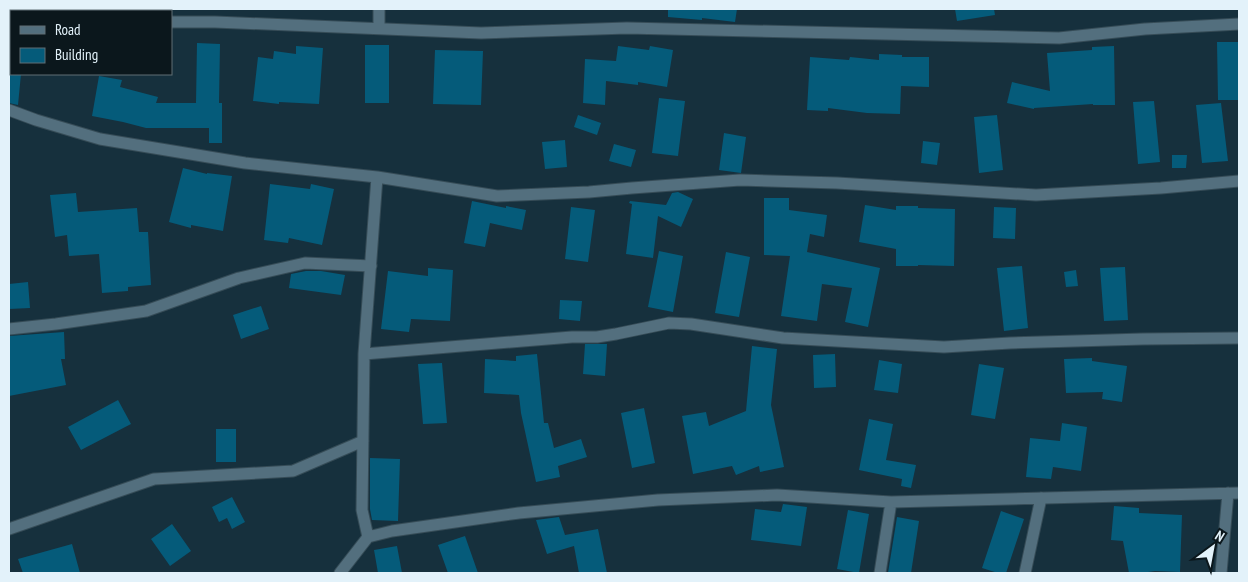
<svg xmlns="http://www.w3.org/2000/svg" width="1248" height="582" font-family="'PT Sans Narrow',sans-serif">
  <rect width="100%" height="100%" fill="#16303d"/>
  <path fill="#055b7a" d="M668 9H737L735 22 702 18V20L668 17Z
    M955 9H994L995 15 957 21Z
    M1217 42H1239V100H1218Z
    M197 43 220 44 219 103H222V143H209V128H146L123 122 92 116 99 76 122 80 120 87 158 97 156 103H196Z
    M365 45H389V103H365Z
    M296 46 323 48 319 104 279 102V104L253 101 258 57 273 59 274 51 296 54Z
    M618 46 649 50 650 46 673 50 667 87 638 82V85L606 81 605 105 583 103 585 59 616 61Z
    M1114 46 1115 105H1093V104L1034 108V109L1007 103 1012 82 1050 91 1047 53 1092 50V47Z
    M435 50 483 51 481 105 433 104Z
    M879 54 902 55V57H929V87L901 86 900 114 867 113 828 108V111L807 110 810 57 849 60 850 57 879 60Z
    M9 74H21L18 105 9 103Z
    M659 98 685 101 678 156 652 153Z
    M1154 101 1160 162 1138 164 1133 102Z
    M1221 103 1228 161 1202 163 1196 105Z
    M578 115 601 123 597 135 574 127Z
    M997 115 1003 170 979 173 974 117Z
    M724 133 746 137 741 173 719 170Z
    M565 140 567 167 545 169 542 142Z
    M923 141 940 143 937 165 921 163Z
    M614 144 636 150 631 167 609 161Z
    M1172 155H1187L1186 168H1172Z
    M183 168 207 174V173L232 176 223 231 191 225V228L169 222Z
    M270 184 310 189 311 184 334 189 322 245 289 238 288 243 264 240Z
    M678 192 693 199 681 227 658 216 653 258 626 254 632 204 629 203 630 201 666 205 672 193Z
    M76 193 78 212 137 208 139 232H148L151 285 128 287V291L102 293 99 254 69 256 67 235 55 237 50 195Z
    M764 198H789V210L827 215 824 237 810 234 807 252 880 268 868 327 845 322 852 288 822 284 817 321 781 316 790 256 764 255Z
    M472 201 506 208V206L526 210 522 230 490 223 485 247 464 243Z
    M865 205 896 210V206H918V208L955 209 954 266 918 265V266H896V249L859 242Z
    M571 207 595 210 588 262 565 259Z
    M994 207 1016 208 1015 239 993 238Z
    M659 251 683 256 673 312 648 307Z
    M726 252 750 257 739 317 715 313Z
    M1022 266 1028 328 1004 331 997 268Z
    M1125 267 1128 320 1104 321 1100 268Z
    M428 268 453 270 450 321 411 319 409 332 381 329 388 271 428 276Z
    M1076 270 1078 286 1066 287 1064 272Z
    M306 271H321L345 275 341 295 289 288 291 274Z
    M28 282 30 308 9 309V284Z
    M560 300 582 301 580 321 559 319Z
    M261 306 269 329 241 339 233 315Z
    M64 332 65 359H61L66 385 9 396V336Z
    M585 344H607L605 376 583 374Z
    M752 346 777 349 771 405 784 467 760 472 759 466 736 475 732 466 693 474 682 416 706 412 709 426 746 411Z
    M537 354 544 423H548L554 448 581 439 587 457 558 466 560 477 536 482 521 413 519 395 484 393 485 359 516 361V356Z
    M835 354 836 387 814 388 813 355Z
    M1092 358V361L1127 366 1122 402 1102 399 1103 392 1066 393 1064 359Z
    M879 360 902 364 898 393 874 390Z
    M442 363 447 423 423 424 418 364Z
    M979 364 1004 368 995 419 971 415Z
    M118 400 131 424 81 450 68 427Z
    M644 408 655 463 632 468 621 413Z
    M869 419 893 424 886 460 916 465 911 488 901 486 902 479 859 470Z
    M1062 423 1087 427 1081 471 1053 467 1051 479 1026 477 1030 438 1060 441Z
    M216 429H236V462H216Z
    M370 458 400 459 398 521 372 520 370 509Z
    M232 497 245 522 232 529 227 518 219 522 212 507Z
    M783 504 807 507 801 546 751 540 755 509 781 512Z
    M1114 506 1139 508V513L1182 515 1180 572 1155 571 1141 573H1129L1123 541 1111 540Z
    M848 510 869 514 859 573 837 569Z
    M1001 511 1024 519 1006 573H998L982 568Z
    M559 517 565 535 598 529 607 573H579L574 546 547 554 536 520Z
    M897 517 919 521 911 573H888Z
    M172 524 191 551 170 566 151 539Z
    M465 536 478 573H448L438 545Z
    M72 544 80 573H23L18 559Z
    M397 546 402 573H378L374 550Z"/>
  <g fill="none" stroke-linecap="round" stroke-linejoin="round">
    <defs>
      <path id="minor" d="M9 21H11
        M171 22H215L481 33 627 28 1059 38 1145 29 1239 24
        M379 28V9
        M9 110 36 120 100 139 245 163 377 177 497 196 589 192 632 188 740 180 837 183 1036 195 1161 188 1239 181
        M9 329 56 324 146 311 239 278 305 263 371 266
        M364 354 572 337H597L616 334 669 323 691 324 783 338 944 347 1010 343 1143 339 1239 338
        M9 529 154 479 293 471 363 441
        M368 537 362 510 364 354 377 177
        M340 573 368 537 392 531 519 513 658 500 777 495 891 502 1239 493
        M880 573 891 502
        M1025 573 1041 498
        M1221 573 1228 493"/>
    </defs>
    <use href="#minor" stroke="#364c57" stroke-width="13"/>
    <use href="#minor" stroke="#536f7e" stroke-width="11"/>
  </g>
  <rect width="1248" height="582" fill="none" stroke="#e3f2fa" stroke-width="20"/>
  <rect x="10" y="10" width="162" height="65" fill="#0b171c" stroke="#616f75"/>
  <rect x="20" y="26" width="25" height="8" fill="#536f7e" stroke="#616f75"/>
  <text x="55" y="35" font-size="15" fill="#e3f2fa">Road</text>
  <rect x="20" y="48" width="25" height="15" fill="#055b7a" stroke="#616f75"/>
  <text x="55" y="60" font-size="15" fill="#e3f2fa">Building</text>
  <g transform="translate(1213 547) rotate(32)" stroke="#0b171c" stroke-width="4" paint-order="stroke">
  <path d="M0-4L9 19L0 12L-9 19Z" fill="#e3f2fa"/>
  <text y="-8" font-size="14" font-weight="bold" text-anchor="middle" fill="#e3f2fa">N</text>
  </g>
</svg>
